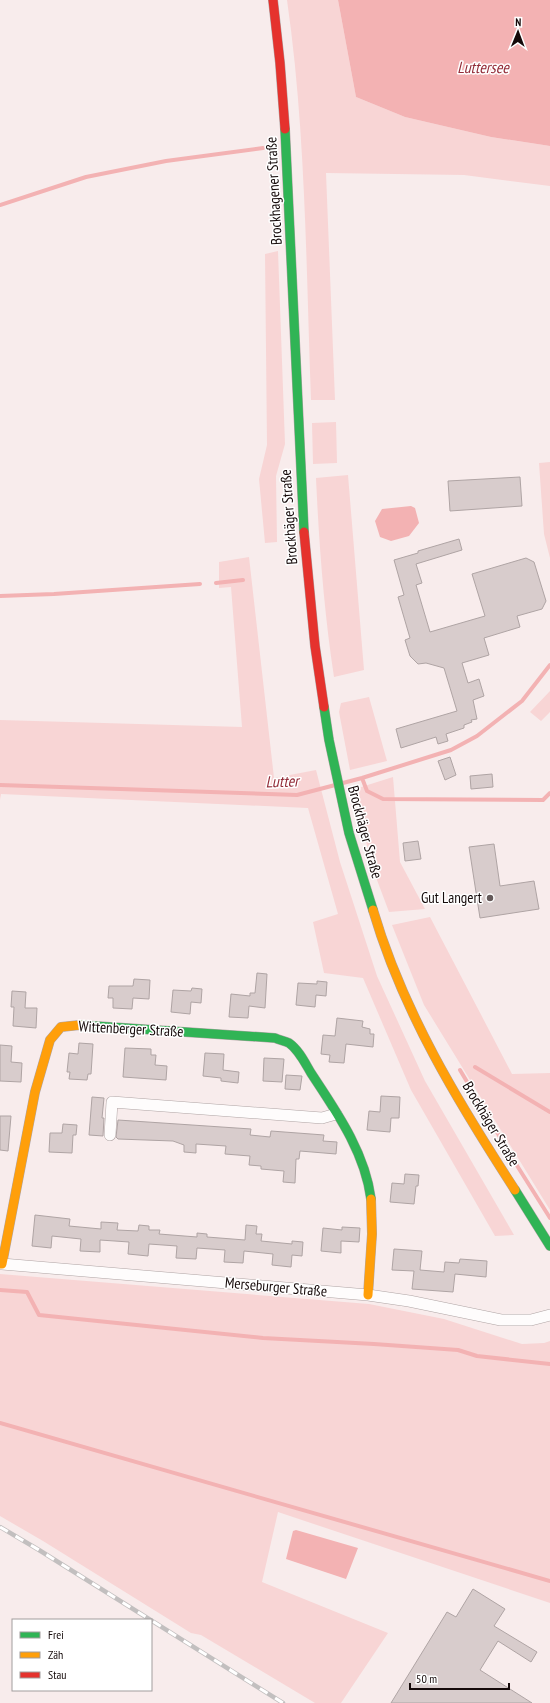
<svg xmlns="http://www.w3.org/2000/svg" width="550" height="1703" font-family="'PT Sans Narrow',sans-serif">
  <rect width="100%" height="100%" fill="#f8ecec"/>
  <path fill="#f8d5d5" d="M287 0H338L356 97 405 117 491 137 550 146V186L464 175 326 173 335 400H311C306 267 306 132 287 0Z
    M278 251 285 444 276 476 277 542 265 543 259 479 267 445 265 254Z
    M336 422 337 463 313 464 312 423Z
    M550 462V558L544 534 539 463Z
    M348 475 364 670 334 677C324 611 319 545 316 478Z
    M249 557 274 778 316 770 340 862 377 976 425 1081 514 1235 495 1236 411 1090 363 978 324 973 313 922 338 914 308 808 1 794 0 800V720L242 727 231 587 219 588V562Z
    M550 691V712L541 721 530 712Z
    M369 697 387 761 350 770 339 712 341 703Z
    M393 777 400 862 425 909 389 912 371 864 355 789Z
    M430 917 512 1074 550 1073V1210L424 1005 392 925Z
    M0 1274 369 1304 444 1319 522 1344 544 1343 550 1341V1603L278 1512 262 1582 388 1633 341 1703H315L201 1635 191 1633 43 1541 0 1516Z"/>
  <path fill="#f3b2b3" d="M338 0H550V146L491 137 405 117 356 97Z
    M411 506 415 508 419 523 409 536 391 541 380 537 375 521 382 509Z
    M296 1530 358 1548 346 1579 286 1559 293 1531Z"/>
  <g fill="none" stroke-linecap="round" stroke-linejoin="round">
    <path stroke="#f3b2b3" stroke-width="4" d="M0 205 86 177 166 161 263 148
      M216 583 243 580
      M0 596 54 594 200 584
      M362 778 367 791 383 799 543 800 550 793
      M0 785 297 795 362 778 451 750 477 736 522 701 550 665
      M475 1067 550 1112
      M460 1070 516 1164 550 1218
      M0 1290 27 1292 39 1315 263 1338 374 1344 458 1350 477 1356 550 1364
      M0 1423 550 1581"/>
  </g>
  <path fill="#d8cccc" stroke="#afa4a4" d="M520 477 522 506 450 511 448 481Z
    M459 539 462 550 416 564 422 583 416 585 430 632 485 616 472 574 526 558 534 562 546 601 542 609 517 616 520 627 484 638 489 655 462 663 468 683 479 679 484 696 473 700 477 719 471 720 472 722 464 725V728L446 734 448 741 438 744 436 737 401 748 396 729 457 711 444 668 426 663 418 664 410 656 405 640 410 638 398 597 404 595 394 560 418 553V551Z
    M450 757 456 775 445 780 438 761Z
    M492 774 493 787 471 789 470 776Z
    M418 841 421 859 405 861 403 843Z
    M494 844 500 886 534 881 539 909 480 918 469 847Z
    M257 973 267 974 265 1008 249 1006 248 1018 229 1017 231 994 250 996V993H255Z
    M134 979 150 980 149 999 133 998 132 1009 113 1008V998H108L109 986H133Z
    M317 981 327 982 326 996 316 995 315 1007 296 1005 298 983 317 984Z
    M192 988 202 989 201 1003 191 1002 190 1014 171 1012 173 990 191 991Z
    M12 991 26 992 25 1008H37L36 1028 13 1026 14 1007H11Z
    M337 1018 363 1021 362 1027 370 1029V1034H374L373 1047 346 1044 344 1063 329 1062 330 1055 321 1054 323 1035 335 1036Z
    M79 1043 93 1044 91 1074H88L87 1080 69 1079 70 1072H67L69 1053 78 1054Z
    M0 1045 12 1046 11 1062 22 1063 21 1082 0 1081Z
    M125 1048 151 1049V1055H156L155 1065 167 1066 166 1080 123 1077Z
    M205 1053 224 1054 223 1070 239 1072 238 1083 221 1081V1078L203 1076Z
    M264 1058 284 1059 282 1082 263 1081Z
    M286 1075 302 1076 300 1090 285 1089Z
    M381 1096 400 1097 399 1118H391L390 1132 367 1130 369 1111 380 1112Z
    M92 1097 104 1098 102 1118H104L103 1136 89 1135Z
    M0 1116H11L8 1151 0 1150Z
    M118 1120 251 1129 250 1135 270 1137 271 1131 324 1135 323 1141 337 1142 336 1154 300 1151 299 1159H296L295 1183 283 1182 284 1171 261 1169V1166L249 1165 250 1156 225 1154 226 1146 196 1144V1153L184 1152V1145L173 1141 118 1139 116 1137Z
    M63 1124 77 1125 76 1135H73L72 1153 49 1152 50 1133H62Z
    M405 1174 419 1175 418 1186H416L414 1204 390 1202 392 1183 404 1184Z
    M35 1215 70 1219 69 1226 101 1229V1222L118 1223 117 1230 138 1231 139 1225 149 1226V1230H160L159 1234 197 1237V1233L207 1234V1237L245 1240 246 1225 257 1226 256 1234H262L261 1241 292 1244V1241L303 1242 302 1256 292 1255 291 1267 272 1265 273 1254 244 1251 243 1263 224 1262 225 1250 197 1248 196 1259 176 1258 177 1246 149 1244 148 1256 128 1254 129 1242 100 1240V1252L80 1251 81 1239 52 1236 51 1248 32 1246Z
    M342 1227 360 1228 359 1242 341 1241V1253L321 1251 323 1228 342 1230Z
    M394 1249 422 1251 420 1270 444 1272 445 1262 459 1263 460 1259 487 1261 486 1277 455 1274 453 1292 412 1289 414 1271 392 1270Z
    M473 1589 505 1609 494 1626 537 1652 531 1662 498 1641 480 1670 532 1703H391L447 1612 456 1617Z"/>
  <g fill="none" stroke-linecap="round" stroke-linejoin="round">
    <defs>
      <path id="street" d="M110 1135 112 1102 322 1118 336 1114
        M2 1264 368 1295 409 1301 501 1320H531L550 1315"/>
      <path id="fast" d="M285 129 304 532
        M324 707 329 740 349 833 373 910
        M80 1025 275 1038C279 1040 285 1041 289 1043 299 1050 305 1063 311 1073 336 1111 365 1152 371 1199
        M515 1190 550 1246"/>
      <path id="slow" d="M373 910C403 1012 458 1102 515 1190
        M0 1264H2L35 1092 50 1040 61 1027 80 1025
        M368 1295 372 1234 371 1199"/>
      <path id="jam" d="M273 0 280 63 285 129
        M304 532 315 646 324 707"/>
    </defs>
    <use href="#street" stroke="#afa4a4" stroke-width="12"/>
    <use href="#fast" stroke="#afa4a4" stroke-width="10"/>
    <use href="#slow" stroke="#afa4a4" stroke-width="10"/>
    <use href="#jam" stroke="#afa4a4" stroke-width="10"/>
    <use href="#street" stroke="#fefcfc" stroke-width="11"/>
    <use href="#fast" stroke="#30b455" stroke-width="9"/>
    <use href="#slow" stroke="#ff9f0a" stroke-width="9"/>
    <use href="#jam" stroke="#e5322d" stroke-width="9"/>
    <defs>
      <path id="rail" d="M0 1527 39 1550 283 1703"/>
    </defs>
    <use href="#rail" stroke="#c2bfbf" stroke-width="4.5"/>
    <use href="#rail" stroke="#fff" stroke-width="3" stroke-dasharray="9" stroke-linecap="butt"/>
  </g>
  <circle fill="#645959" stroke="#fff" stroke-width="1.5" cx="490" cy="898" r="4"/>
  <g text-anchor="middle" stroke-width="3" stroke-linejoin="round" paint-order="stroke">
    <g font-size="15" fill="#150a0a" stroke="#fff">
      <text transform="translate(274 191) rotate(-93)" y="5">Brockhagener Straße</text>
      <text transform="translate(289 517) rotate(-94)" y="5">Brockhäger Straße</text>
      <text transform="translate(365 832) rotate(75)" y="5">Brockhäger Straße</text>
      <text transform="translate(131 1029) rotate(3)" y="5">Wittenberger Straße</text>
      <text transform="translate(491 1124) rotate(59)" y="5">Brockhäger Straße</text>
      <text transform="translate(276 1287) rotate(5)" y="5">Merseburger Straße</text>
    </g>
    <g font-size="15" fill="#150a0a" stroke="#fff" text-anchor="end">
      <text x="482" y="903">Gut Langert</text>
    </g>
    <g font-size="16" font-style="italic" fill="#922b37" stroke="#fff">
      <text x="483" y="73">Luttersee</text>
      <text transform="translate(282 781) rotate(-2)" y="6">Lutter</text>
    </g>
  </g>
  <rect x="12" y="1619" width="140" height="72" fill="#ffffff" stroke="#a19d9d"/>
  <rect x="20" y="1632" width="20" height="6" fill="#30b455" stroke="#a19d9d"/>
  <text x="48" y="1639" font-size="12" fill="#150a0a">Frei</text>
  <rect x="20" y="1652" width="20" height="6" fill="#ff9f0a" stroke="#a19d9d"/>
  <text x="48" y="1659" font-size="12" fill="#150a0a">Zäh</text>
  <rect x="20" y="1672" width="20" height="6" fill="#e5322d" stroke="#a19d9d"/>
  <text x="48" y="1679" font-size="12" fill="#150a0a">Stau</text>
  <g transform="translate(518 32) rotate(1)" stroke="#ffffff" stroke-width="3" paint-order="stroke">
  <path d="M0-3L7 15L0 10L-7 15Z" fill="#150a0a"/>
  <text y="-6" font-size="11" font-weight="bold" text-anchor="middle" fill="#150a0a">N</text>
  </g>
  <path d="M410 1683v6h99v-6" fill="none" stroke="#150a0a" stroke-width="2"/>
  <text x="416" y="1683" font-size="12" fill="#150a0a" stroke="#ffffff" stroke-width="3" paint-order="stroke">50 m</text>
</svg>
